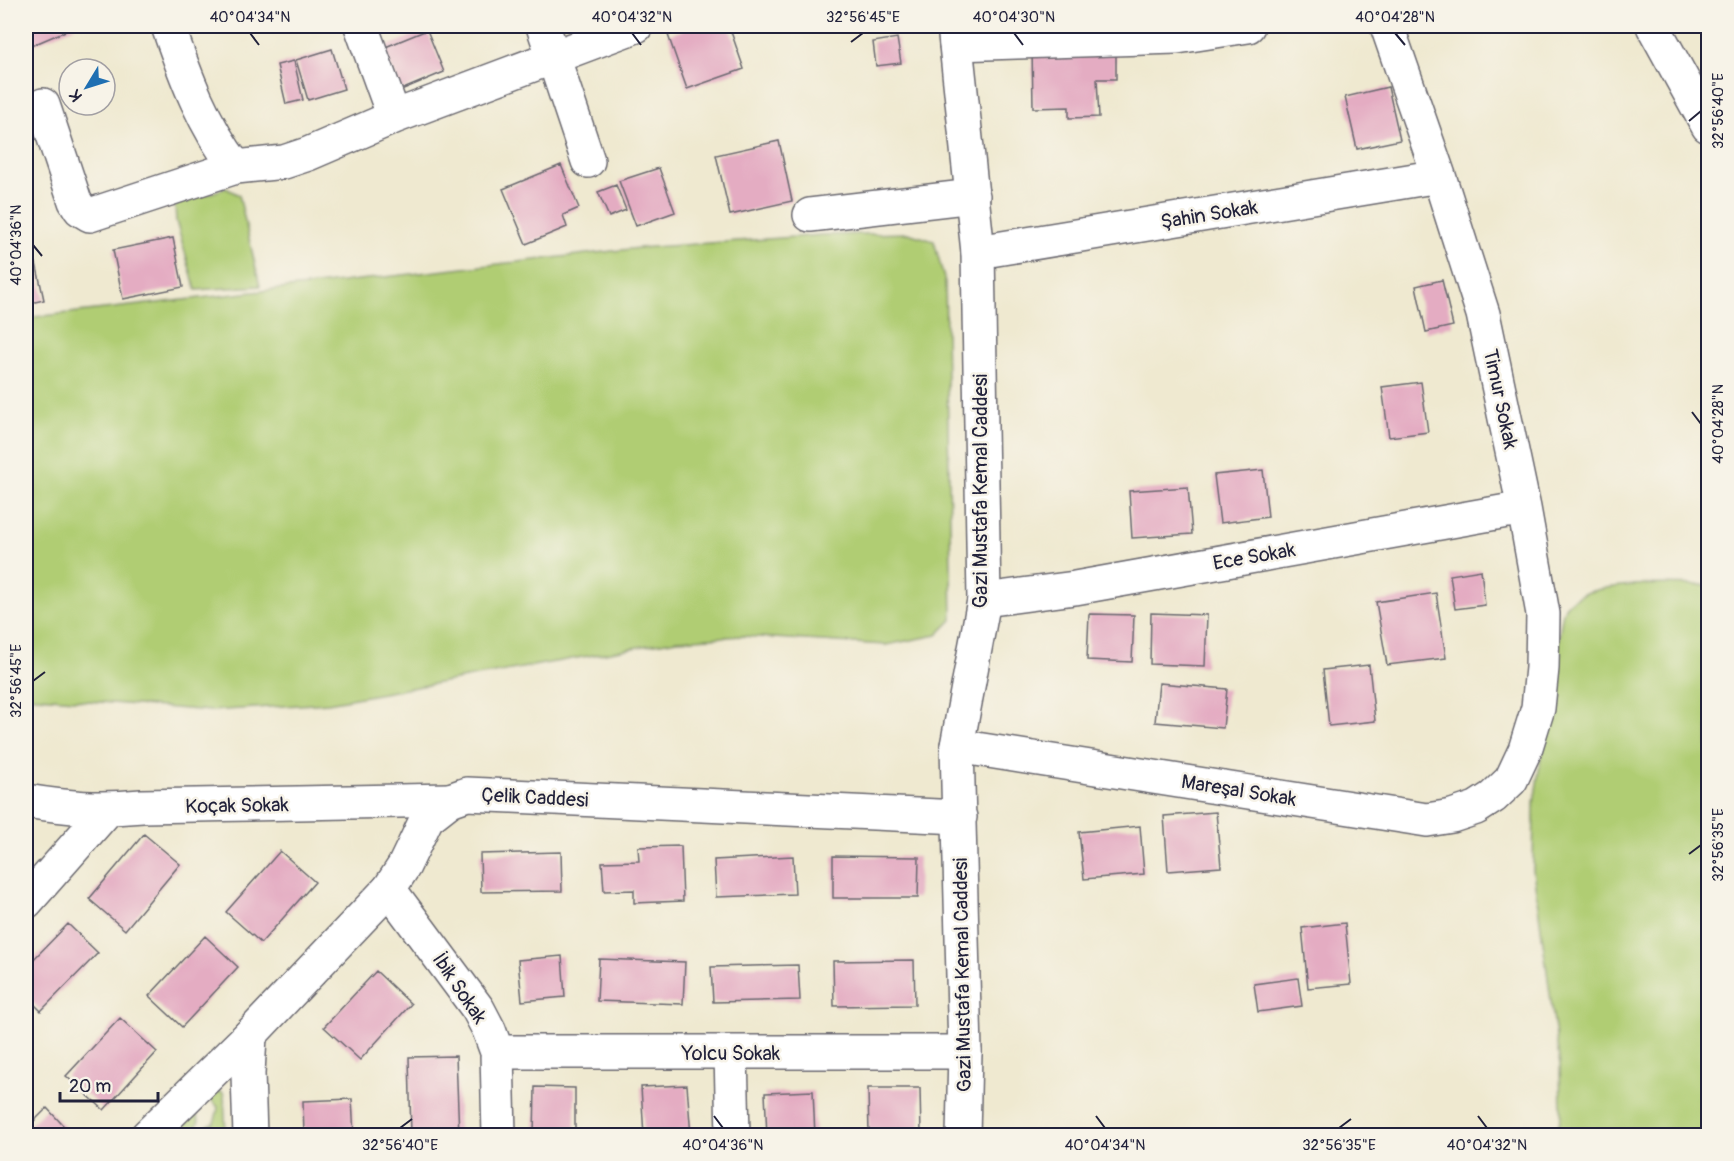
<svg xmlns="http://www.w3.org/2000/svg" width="1734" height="1161" font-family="Pangolin,sans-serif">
  <rect width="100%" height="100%" fill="#f7f3e8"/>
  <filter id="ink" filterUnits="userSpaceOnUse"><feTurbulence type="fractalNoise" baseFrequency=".0167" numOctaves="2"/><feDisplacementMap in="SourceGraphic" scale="12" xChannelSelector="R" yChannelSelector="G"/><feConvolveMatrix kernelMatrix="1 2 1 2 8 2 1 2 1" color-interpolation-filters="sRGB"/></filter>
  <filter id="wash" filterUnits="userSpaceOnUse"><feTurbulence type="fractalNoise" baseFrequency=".008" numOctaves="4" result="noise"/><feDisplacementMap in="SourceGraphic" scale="24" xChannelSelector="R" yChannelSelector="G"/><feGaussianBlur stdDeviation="1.35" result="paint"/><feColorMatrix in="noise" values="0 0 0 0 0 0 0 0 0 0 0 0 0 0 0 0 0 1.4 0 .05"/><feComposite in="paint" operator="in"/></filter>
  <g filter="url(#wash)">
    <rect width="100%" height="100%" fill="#efe9d0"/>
    <path fill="#b0cd73" stroke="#697857" stroke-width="1.5" d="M226 188 239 195 260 286 196 290 176 221 175 205Z
      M908 233 934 241 945 282 952 620 937 635 886 645 742 636 677 640 328 703 211 711 26 696V318L639 248 823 235Z
      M1708 585V1135L1556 1136 1561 1115 1560 1066 1533 870 1534 803 1560 630C1561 623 1562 613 1565 607 1584 578 1676 585 1708 585Z
      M209 1091 222 1092 224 1095 226 1135H204L208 1125 213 1124C216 1119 217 1113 218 1107L210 1099 202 1100C195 1106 194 1113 199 1120L193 1135H166L164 1133Z"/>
    <g id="blocks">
      <path fill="#e4acc2" d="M26 26H74L75 27 26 48Z
        M695 26H729L744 69 687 89 668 35Z
        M427 30 444 72 401 90 383 48Z
        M897 38 901 63 876 66 873 42Z
        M1116 45V79H1097L1099 117 1069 118V107L1033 108 1032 47Z
        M332 49 344 89 308 100 296 60Z
        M294 61 303 100 286 104 277 65Z
        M1388 87 1400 140 1357 149 1345 97Z
        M779 141 792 201 730 215 716 155Z
        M561 165 579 208 563 215 567 227 526 244 503 189Z
        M659 168 675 212 636 226 619 181Z
        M616 185 626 210 609 217 598 192Z
        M173 238 183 287 123 299 113 250Z
        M36 263 44 300 26 304V265Z
        M1442 280 1453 326 1426 332 1416 286Z
        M1421 382 1428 432 1389 437 1382 387Z
        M1263 470 1268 517 1220 523 1214 475Z
        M1188 487 1192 534 1132 538 1129 491Z
        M1481 570 1485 605 1455 609 1450 575Z
        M1436 593 1446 658 1387 665 1376 602Z
        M1151 613 1207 615 1205 666 1150 664Z
        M1089 614 1134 615 1132 662 1087 660Z
        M1369 665 1375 721 1329 726 1323 670Z
        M1159 683 1227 689 1223 728 1155 722Z
        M1216 812 1221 867 1168 871 1164 816Z
        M1140 826 1144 874 1084 879 1079 832Z
        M144 834 180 864 125 930 89 899Z
        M681 846 683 901 634 903V890L604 891 602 862 639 861 638 847Z
        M280 851 315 882 261 943 226 912Z
        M561 852 562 891 481 892 480 854Z
        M793 856 795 894 716 897 714 860Z
        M833 856 919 857 918 898H833Z
        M1345 923 1351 984 1308 988 1302 928Z
        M68 924 98 953 41 1011 26 996V967Z
        M205 936 238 967 182 1027 149 996Z
        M562 956 565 997 522 1001 518 960Z
        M599 959 685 962 683 1004 597 1001Z
        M914 960 915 1005 834 1006 833 961Z
        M798 965 800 1000 713 1002 711 967Z
        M376 971 411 1004 360 1060 324 1027Z
        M1298 978 1302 1006 1258 1012 1254 984Z
        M120 1018 157 1052 104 1110 66 1076Z
        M456 1056 459 1135 411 1136 409 1057Z
        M687 1085 691 1136H644L641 1087Z
        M535 1087 575 1088V1136H534Z
        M868 1088H920L921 1136H869Z
        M813 1091 815 1136H767L765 1093Z
        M352 1099 354 1136H304L303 1101Z
        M47 1108 73 1136H26V1129Z"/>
    </g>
  </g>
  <g filter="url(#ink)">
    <use href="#blocks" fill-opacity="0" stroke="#6a686f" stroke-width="1.5"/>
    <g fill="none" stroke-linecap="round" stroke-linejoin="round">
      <defs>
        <path id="street" d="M168 26C185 75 203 125 236 167
          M361 26 394 117
          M543 26 588 161
          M1653 26 1708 126
          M956 44 1177 37 1248 26
          M43 105 75 201 80 209 90 215 236 167 284 162 308 154 394 117 636 26
          M810 215 973 196
          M978 252 1439 176
          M984 600 1075 588 1524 508
          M957 746 1427 820 1452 816 1476 808 1493 797 1511 780 1525 750 1538 708 1542 668 1543 614 1524 508 1483 314 1439 176 1387 26
          M26 801C69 808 99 810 142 806L450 800
          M389 889 478 1009 489 1030 497 1052 499 1136
          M26 902 108 809
          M497 1052H965
          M731 1053 733 1136
          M147 1136 250 1035"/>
        <path id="secondary" d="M954 26 978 252 984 600 957 746 965 1052 963 1136
          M250 1136 248 1074 250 1035 389 889 404 866 427 818 450 800 467 794 960 817"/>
      </defs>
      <use href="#street" stroke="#6a686f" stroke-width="36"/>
      <use href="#secondary" stroke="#6a686f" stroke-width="36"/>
      <use href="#street" stroke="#fff" stroke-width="33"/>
      <use href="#secondary" stroke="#fff" stroke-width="33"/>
    </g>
  </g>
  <path fill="none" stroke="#22223b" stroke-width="2" d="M250 33 259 45M632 33 641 45M1014 33 1023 45M1395 33 1405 45M851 42 863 33M1689 121 1701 111M33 245 42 256M1692 412 1701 424M33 681 45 672M1689 854 1701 845M714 1116 723 1128M1096 1116 1105 1128M1478 1116 1487 1128M400 1128 412 1119M1339 1128 1351 1119"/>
  <g text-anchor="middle" stroke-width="5" stroke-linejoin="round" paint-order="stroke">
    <g font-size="20" fill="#22223b" stroke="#f7f3e8">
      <text transform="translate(1209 214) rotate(-9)" y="7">Şahin Sokak</text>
      <text transform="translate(1501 399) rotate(78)" y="7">Timur Sokak</text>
      <text transform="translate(980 491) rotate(-90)" y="7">Gazi Mustafa Kemal Caddesi</text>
      <text transform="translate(1254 556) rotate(-10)" y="7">Ece Sokak</text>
      <text transform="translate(1239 790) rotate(9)" y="7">Mareşal Sokak</text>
      <text transform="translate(535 797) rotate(3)" y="7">Çelik Caddesi</text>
      <text transform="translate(237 805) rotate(-1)" y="7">Koçak Sokak</text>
      <text transform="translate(962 975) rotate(-91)" y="7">Gazi Mustafa Kemal Caddesi</text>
      <text transform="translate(460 988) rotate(56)" y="7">İbik Sokak</text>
      <text x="731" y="1060">Yolcu Sokak</text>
    </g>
  </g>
  <rect width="1734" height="1161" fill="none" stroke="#f7f3e8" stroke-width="66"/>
  <g transform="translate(87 87) rotate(232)"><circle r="28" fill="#f7f3e8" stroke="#a29fa3" stroke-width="1.5"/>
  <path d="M0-4.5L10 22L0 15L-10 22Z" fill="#1f6fb2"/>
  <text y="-9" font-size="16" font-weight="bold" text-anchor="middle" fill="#22223b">K</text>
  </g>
  <path d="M60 1092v9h98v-9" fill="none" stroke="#22223b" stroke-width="3"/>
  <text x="69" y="1092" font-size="18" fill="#22223b" stroke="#f7f3e8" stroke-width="4.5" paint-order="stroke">20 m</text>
  <rect x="33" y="33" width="1668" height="1095" fill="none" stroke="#22223b" stroke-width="2"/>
  <g font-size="15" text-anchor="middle" fill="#22223b">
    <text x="250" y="22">40°04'34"N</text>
    <text x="632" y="22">40°04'32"N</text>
    <text x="863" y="22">32°56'45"E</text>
    <text x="1014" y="22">40°04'30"N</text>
    <text x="1395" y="22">40°04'28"N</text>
    <text transform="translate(1718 111) rotate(-90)" y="5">32°56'40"E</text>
    <text transform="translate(16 245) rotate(-90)" y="5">40°04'36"N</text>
    <text transform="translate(1718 424) rotate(-90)" y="5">40°04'28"N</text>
    <text transform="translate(16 681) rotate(-90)" y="5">32°56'45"E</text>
    <text transform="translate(1718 845) rotate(-90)" y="5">32°56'35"E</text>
    <text x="400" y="1150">32°56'40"E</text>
    <text x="723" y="1150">40°04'36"N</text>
    <text x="1105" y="1150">40°04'34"N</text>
    <text x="1339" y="1150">32°56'35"E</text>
    <text x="1487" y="1150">40°04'32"N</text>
  </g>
</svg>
